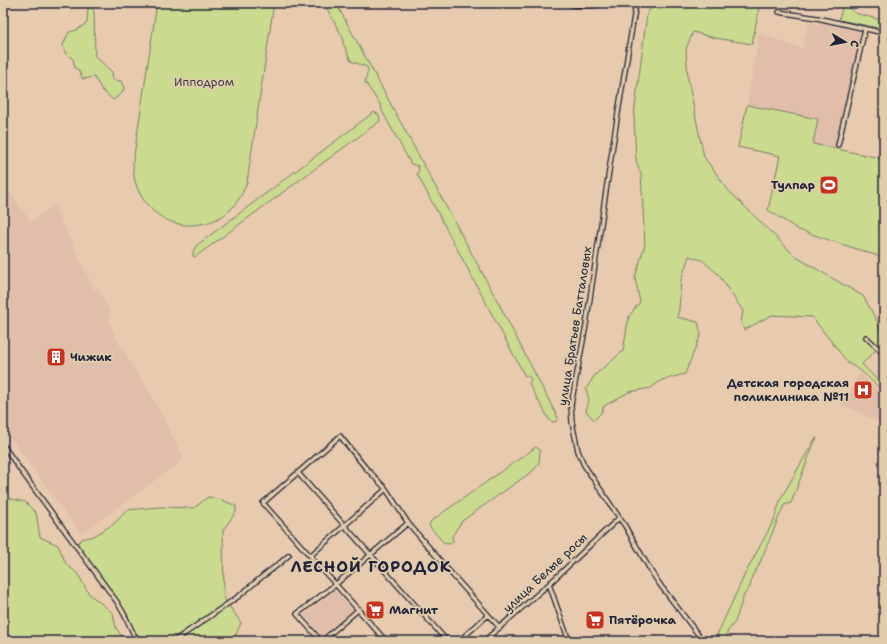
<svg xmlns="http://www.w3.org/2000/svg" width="887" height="644" font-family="'Shantell Sans',sans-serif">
  <rect width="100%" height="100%" fill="#e8caae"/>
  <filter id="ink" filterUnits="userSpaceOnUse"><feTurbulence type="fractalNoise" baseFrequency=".025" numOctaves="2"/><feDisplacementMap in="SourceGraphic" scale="8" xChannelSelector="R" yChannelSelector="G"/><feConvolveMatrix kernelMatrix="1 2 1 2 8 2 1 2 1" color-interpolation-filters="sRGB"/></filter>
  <g filter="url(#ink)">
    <path fill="#e1bea9" d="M809 22 862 31 835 149 813 144 818 119 747 105 759 33 802 49Z
      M3 183 31 222 54 205 94 289 98 288 109 311 110 324 120 346 152 396 184 459 81 534 3 428V243L6 241 3 242Z
      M861 373 884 398V412L879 422 841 404Z
      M337 587 355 608 322 636 304 615Z"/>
    <path fill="#cadb8f" stroke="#767e65" d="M157 3H274L247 182C243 193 238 202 230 210 223 217 214 221 205 223 166 234 131 201 133 162Z
      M326 3H336L499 304 558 418 557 421 553 422 550 421 529 384 531 379 528 376H525L417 174 419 170 418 166 411 164 382 111 381 106 365 82 368 71 367 67 351 61 343 43V38L326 7Z
      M654 3H760L752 44 715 38 693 32 686 49 688 80 704 157 729 191 796 257 863 296 877 321 884 342 862 364 884 387V393C873 382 863 370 849 364L812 317 772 315 744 330 741 322 743 311 718 274 702 260 689 256 681 280 679 309 677 317 698 322 701 334 685 374 662 380 651 388 629 392 604 406 601 413 594 420 586 411 589 400 586 389 595 375 623 351 629 316 640 302 635 278 645 244 641 174 636 160 634 115 647 14Z
      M843 4 855 13 881 20H884V29L839 20Z
      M91 7 94 11 95 56 112 72 113 80 121 81 124 88 122 93 113 100 102 90 94 77 83 79 79 71 75 68 73 59 65 53 63 45 69 32 77 30 87 23 88 8Z
      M747 105 818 119 813 144 884 159V258L799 230 768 210 780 156 738 147Z
      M374 112 379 115 380 121 195 257 193 256V252L196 246Z
      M817 438 814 443 791 503 784 505 758 567 752 576 750 587 744 595 735 622 727 632V638L726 641H719L716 637 745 574 774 520 781 498 815 439Z
      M536 447 540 450 539 463 534 470 462 521 452 536 453 542 450 544 444 543 429 526 431 521Z
      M3 497 25 502 36 513 40 537 58 545 66 564 78 574 89 594 113 613 116 628 125 641H3Z
      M208 497 222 500 236 506V512L223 530 224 598 241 623 233 641H139L126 612 118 600 77 544 82 539 94 536 115 523 127 510 159 507 194 508Z"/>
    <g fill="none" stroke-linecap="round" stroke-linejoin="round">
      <defs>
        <path id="minor" d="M564 3C577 6 591 7 605 3
          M636 3 613 144 586 325 571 405 572 422 578 451 584 465 625 526 652 573 661 586 703 641
          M779 12 817 18 884 33
          M838 145 865 29
          M866 337 884 354
          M3 445 19 468 117 602 124 614 137 641
          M298 473 447 641
          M310 556 386 489
          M549 584 569 641
          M174 641 239 596 263 576 280 563 289 555
          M321 641 297 614 336 584 408 523
          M322 641 359 609
          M386 641 263 503 340 436 365 467 386 489 408 523 449 571 500 628
          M459 641 488 615
          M484 641 549 584 619 518"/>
      </defs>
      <use href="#minor" stroke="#22223b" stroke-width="6"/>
      <use href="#minor" stroke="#dfcdab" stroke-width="3.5"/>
    </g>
  </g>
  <defs>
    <symbol id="stadium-square" viewBox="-11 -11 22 22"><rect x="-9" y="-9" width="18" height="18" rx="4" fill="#c8321e" stroke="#dfcdab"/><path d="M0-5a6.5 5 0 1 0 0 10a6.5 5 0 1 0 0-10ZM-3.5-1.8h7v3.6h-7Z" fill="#fff"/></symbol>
    <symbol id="building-square" viewBox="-11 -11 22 22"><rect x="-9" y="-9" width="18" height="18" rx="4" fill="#c8321e" stroke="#dfcdab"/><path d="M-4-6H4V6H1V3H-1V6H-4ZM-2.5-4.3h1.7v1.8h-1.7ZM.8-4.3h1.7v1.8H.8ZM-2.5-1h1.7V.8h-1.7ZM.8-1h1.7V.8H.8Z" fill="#fff"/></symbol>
    <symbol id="hospital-square" viewBox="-11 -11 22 22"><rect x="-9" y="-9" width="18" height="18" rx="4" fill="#c8321e" stroke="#dfcdab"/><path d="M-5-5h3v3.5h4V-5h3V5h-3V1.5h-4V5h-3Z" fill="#fff"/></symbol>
    <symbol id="supermarket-square" viewBox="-11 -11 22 22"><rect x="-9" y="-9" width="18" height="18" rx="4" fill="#c8321e" stroke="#dfcdab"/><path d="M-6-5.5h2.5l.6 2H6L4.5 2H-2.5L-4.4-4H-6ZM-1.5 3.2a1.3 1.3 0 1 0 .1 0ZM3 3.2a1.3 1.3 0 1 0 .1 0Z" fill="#fff"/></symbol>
  </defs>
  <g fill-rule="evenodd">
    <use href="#stadium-square" x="818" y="174" width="22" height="22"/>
    <use href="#building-square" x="45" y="346" width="22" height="22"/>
    <use href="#hospital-square" x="852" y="379" width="22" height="22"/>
    <use href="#supermarket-square" x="364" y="599" width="22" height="22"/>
    <use href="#supermarket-square" x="584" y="609" width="22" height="22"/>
  </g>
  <g text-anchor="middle" stroke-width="3.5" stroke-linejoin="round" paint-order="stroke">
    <g font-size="12" fill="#3b3e48" stroke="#dfcdab">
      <text x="204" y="86">Ипподром</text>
    </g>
    <g font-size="12" font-weight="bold" fill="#22223b" stroke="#dfcdab" text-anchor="start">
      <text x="815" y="189" text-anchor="end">Тулпар</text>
      <text x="70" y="361">Чижик</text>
      <text x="849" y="387" text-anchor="end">Детская городская<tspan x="849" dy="14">поликлиника №11</tspan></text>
      <text x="389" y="614">Магнит</text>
      <text x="609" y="624">Пятёрочка</text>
    </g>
    <g font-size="12" fill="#22223b" stroke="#dfcdab">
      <text transform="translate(575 326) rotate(-81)" y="4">улица Братьев Батталовых</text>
      <text transform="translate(545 573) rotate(-43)" y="4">улица Белые росы</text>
    </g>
    <g font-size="16" font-weight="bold" letter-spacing="1" fill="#22223b" stroke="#dfcdab">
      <text x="371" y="572">ЛЕСНОЙ ГОРОДОК</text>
    </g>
  </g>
  <rect width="887" height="644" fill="none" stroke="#dfcdab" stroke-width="16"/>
  <rect x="8" y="8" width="871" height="628" fill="none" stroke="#22223b" stroke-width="1.5" filter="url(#ink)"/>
  <g transform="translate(845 42) rotate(100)" stroke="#dfcdab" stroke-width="3" paint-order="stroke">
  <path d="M0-3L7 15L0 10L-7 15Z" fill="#22223b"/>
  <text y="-6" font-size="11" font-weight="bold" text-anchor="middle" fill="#22223b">С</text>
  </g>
</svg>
